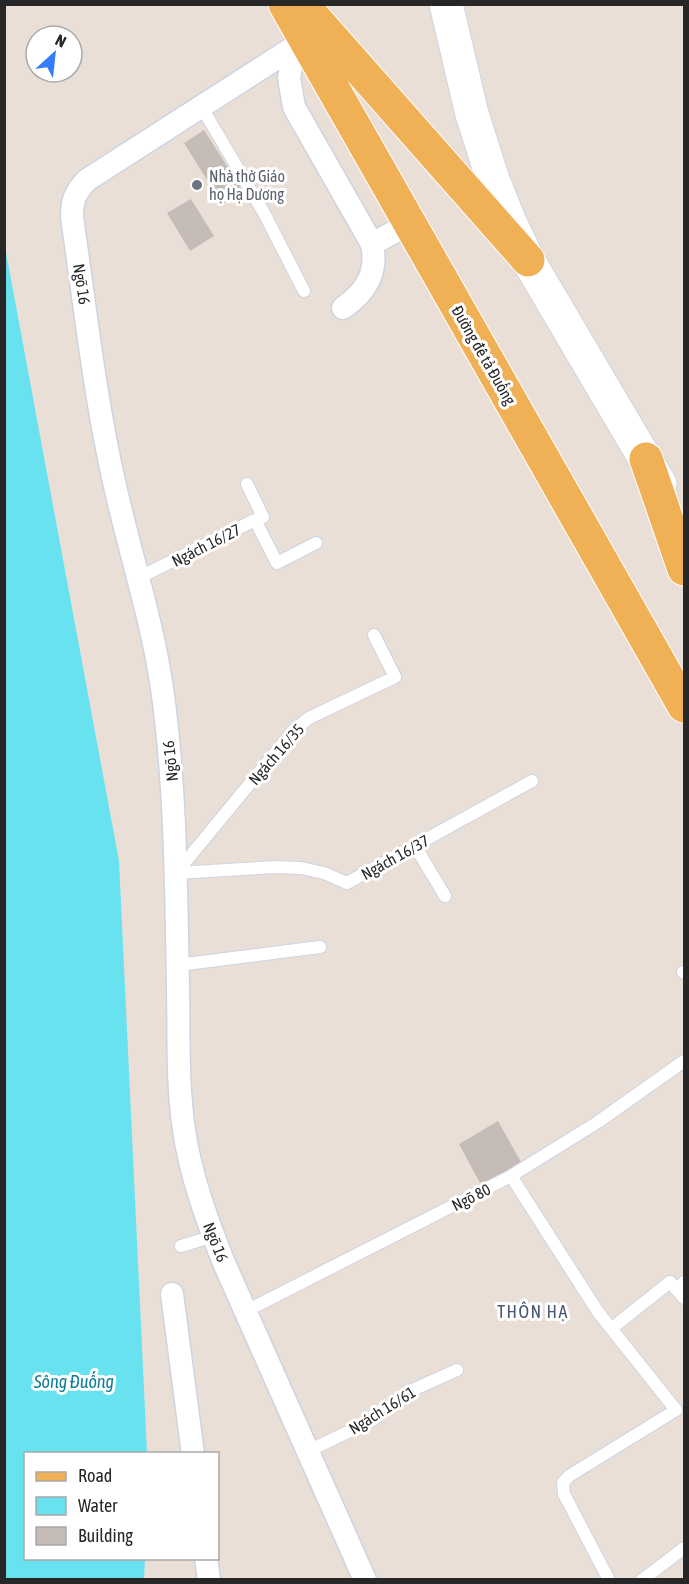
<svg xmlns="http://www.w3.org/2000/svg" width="689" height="1584" font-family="'Asap Condensed',sans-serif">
  <rect width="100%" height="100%" fill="#eadfd7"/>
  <path fill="#68e2ee" d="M5 247 119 861 147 1453 26 1454V1558L145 1559 144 1579H5Z"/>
  <path fill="#c5bcb7" d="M204 130 243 191 222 204 184 143Z
    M191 199 214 236 190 251 167 213Z
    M498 1121 522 1164 481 1185 459 1144Z"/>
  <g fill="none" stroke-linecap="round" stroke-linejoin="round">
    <defs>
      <path id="lane" d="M201 106 264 213 304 291
        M247 484 263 517 255 520
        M138 578 255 520 277 563 316 543
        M415 846 445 896
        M177 872 294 730 309 718 395 677 374 635
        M176 873 276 867 301 868 324 873 347 883 532 781
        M178 965 320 947
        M683 972 684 973
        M511 1176 598 1312 676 1410 569 1476 563 1483 564 1494 609 1580
        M181 1246 214 1236
        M676 1289 684 1298
        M246 1311 511 1176 598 1122 684 1061
        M612 1328 670 1282 676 1289 684 1282
        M308 1451 371 1421 410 1391 457 1370
        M642 1580 684 1548"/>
      <path id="street" d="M305 40 87 180C75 192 72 201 72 217 85 306 95 399 115 486 130 553 152 620 162 688 176 787 176 887 178 987 179 1034 177 1083 184 1130 191 1177 207 1220 224 1263L365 1580
        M295 46 289 78 294 107 372 244C378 273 366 292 343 308
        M372 244 409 224
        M172 1294 193 1454
        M206 1558 209 1580"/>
      <path id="secondary" d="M446 4 472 114 493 180 509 220 528 260 660 484"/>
      <path id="primary" d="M285 4 684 706
        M302 4 528 260
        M646 459 684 569"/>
    </defs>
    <use href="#lane" stroke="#cdd4e0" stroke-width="14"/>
    <use href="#street" stroke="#cdd4e0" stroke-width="25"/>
    <use href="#secondary" stroke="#cdd4e0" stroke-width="35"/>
    <use href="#primary" stroke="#fff" stroke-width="35"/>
    <use href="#lane" stroke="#fff" stroke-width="12"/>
    <use href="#street" stroke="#fff" stroke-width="22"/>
    <use href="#secondary" stroke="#fff" stroke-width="33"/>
    <use href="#primary" stroke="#f0b056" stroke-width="33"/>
  </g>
  <circle fill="#6b7280" stroke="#fff" stroke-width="2" cx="197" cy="185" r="6"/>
  <g text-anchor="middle" stroke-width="6" stroke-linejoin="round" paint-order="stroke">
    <g font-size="16" fill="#5b616d" stroke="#fff" text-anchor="start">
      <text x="209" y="182">Nhà thờ Giáo<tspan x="209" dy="18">họ Hạ Dương</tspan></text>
    </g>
    <g font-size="16" fill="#272727" stroke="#fff">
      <text transform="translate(82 284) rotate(81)" y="6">Ngõ 16</text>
      <text transform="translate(484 355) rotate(60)" y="6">Đường đê tả Đuống</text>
      <text transform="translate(206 545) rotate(-27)" y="6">Ngách 16/27</text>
      <text transform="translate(276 754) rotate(-49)" y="6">Ngách 16/35</text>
      <text transform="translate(170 761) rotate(-96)" y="6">Ngõ 16</text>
      <text transform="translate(395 857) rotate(-29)" y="6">Ngách 16/37</text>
      <text transform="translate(471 1197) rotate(-27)" y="6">Ngõ 80</text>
      <text transform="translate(216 1242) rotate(68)" y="6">Ngõ 16</text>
      <text transform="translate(382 1410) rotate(-32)" y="6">Ngách 16/61</text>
    </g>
    <g font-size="18" letter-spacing="1.5" fill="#485876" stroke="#fff">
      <text x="533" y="1318">THÔN HẠ</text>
    </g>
    <g font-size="18" font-style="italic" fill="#0d7e95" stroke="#fff">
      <text x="74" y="1388">Sông Đuống</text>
    </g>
  </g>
  <rect width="689" height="1584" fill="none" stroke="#272727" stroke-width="12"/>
  <rect x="24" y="1452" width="195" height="108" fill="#ffffff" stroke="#a9a9a9" stroke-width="1.5"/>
  <rect x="36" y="1472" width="30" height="9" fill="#f0b056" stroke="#a9a9a9" stroke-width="1.5"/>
  <text x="78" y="1482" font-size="18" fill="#272727">Road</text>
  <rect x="36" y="1497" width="30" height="18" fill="#68e2ee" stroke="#a9a9a9" stroke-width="1.5"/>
  <text x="78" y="1512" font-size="18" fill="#272727">Water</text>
  <rect x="36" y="1527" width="30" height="18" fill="#c5bcb7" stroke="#a9a9a9" stroke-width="1.5"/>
  <text x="78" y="1542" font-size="18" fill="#272727">Building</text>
  <g transform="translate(54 54) rotate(27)"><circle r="28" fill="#ffffff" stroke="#a9a9a9" stroke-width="1.5"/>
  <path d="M0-4.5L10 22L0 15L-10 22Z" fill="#347dfa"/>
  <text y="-9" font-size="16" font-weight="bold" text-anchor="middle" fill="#272727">N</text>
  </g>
</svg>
